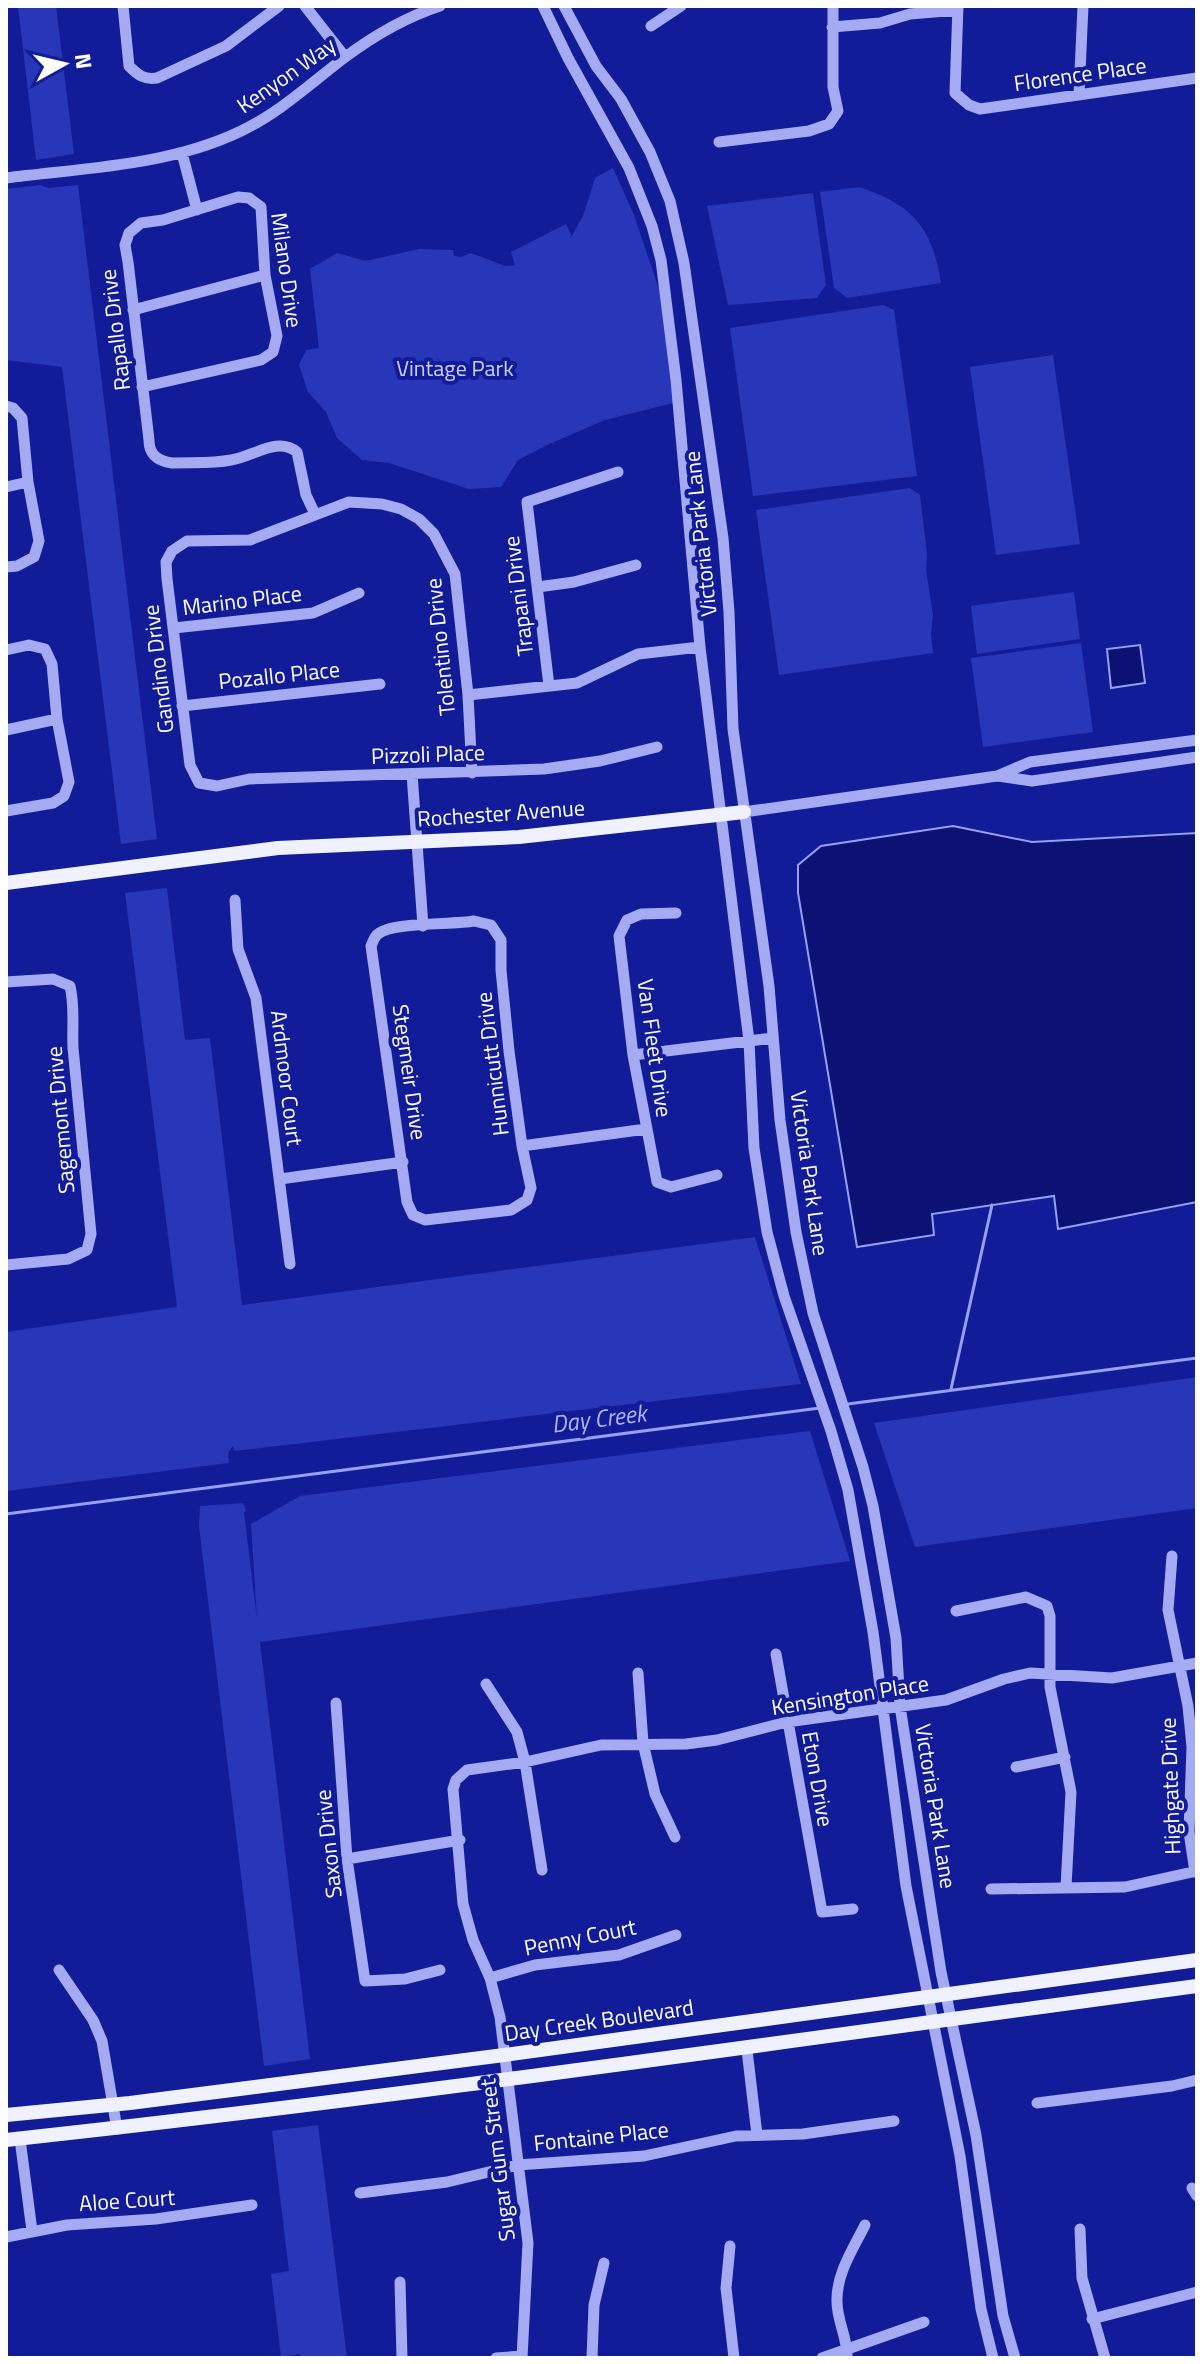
<svg xmlns="http://www.w3.org/2000/svg" width="1203" height="2364" font-family="'Titillium Web',sans-serif">
  <rect width="100%" height="100%" fill="#121c98"/>
  <path fill="#2836b8" d="M18 6H56L74 154 36 160Z
    M613 168 634 215 661 295 673 403 605 420 547 445 518 460 501 487 469 489 389 463 362 460 337 438 326 412 308 392 299 365 306 350 319 348 310 269 337 253 366 261 419 249 453 250 454 256 461 257 471 253 505 266 515 265 511 252 566 224 571 235 570 239 583 216 595 178Z
    M40 185 48 188 78 185 157 839 121 844 62 367 6 360V189Z
    M859 187C913 205 932 227 941 283L847 298 834 288 820 192Z
    M813 193 826 285 817 298 728 305 707 206Z
    M883 305 894 310 917 476 753 496 730 328Z
    M1053 355 1080 544 996 555 970 367Z
    M910 488 920 495 927 554 926 570 933 615 931 634 933 653 779 675 756 510Z
    M1074 592 1080 639 977 654 971 606Z
    M1081 643 1093 732 983 747 971 658Z
    M167 888 185 1040 210 1038 242 1305 755 1237 801 1384 234 1451 233 1446 228 1453 229 1463 6 1491V1332L177 1307 125 893Z
    M1197 1377V1508L915 1547 874 1423Z
    M810 1431 850 1561 260 1642 310 2059 264 2066 199 1526 200 1506 243 1503 246 1511 244 1512 257 1619 251 1524 300 1496Z
    M318 2125 347 2358H301L300 2354 281 2357 271 2274 289 2271 272 2131Z"/>
  <path fill="#0b1274" stroke="#96a0f6" stroke-width="2" d="M1140 645 1145 683 1111 688 1107 649Z
    M953 826 1032 842 1197 833V1202L1058 1229 1054 1196 932 1214 934 1235 857 1247 798 893V865L821 846Z"/>
  <g fill="none" stroke-linecap="round" stroke-linejoin="round">
    <path stroke="#96a0f6" stroke-width="3" d="M951 1389 992 1205
      M848 1404 1197 1358
      M6 1514 820 1408"/>
    <path stroke="#a4abf3" stroke-width="11" d="M123 6 129 66C138 75 144 80 157 78L226 46 279 6
      M305 6 345 57
      M543 6 568 58 629 168 652 226 661 260 676 380 700 647 749 1041 754 1148 767 1232 784 1296 831 1431 848 1490 873 1632 906 1886 960 2156 981 2309 993 2358
      M564 6 596 66 621 99 650 152 670 201 684 263 723 538 729 612 733 729 769 986 780 1120 796 1232 813 1313 863 1467 873 1506 896 1638 900 1706 941 1972 976 2135 1003 2316 1015 2358
      M958 6 955 93 969 105 980 109 1197 78
      M651 26 681 6
      M832 27 880 23 910 14 958 10
      M1079 94 1083 6
      M719 142 809 131 829 124 838 111 833 87V6
      M182 153 197 210
      M6 178C84 168 167 166 239 132 278 114 310 84 344 58 372 37 406 17 440 6
      M133 310 265 275
      M142 387 261 360 273 352 277 336 265 275 261 207 249 198 238 197 163 220 141 223 129 233 125 245 128 262 149 440C149 455 158 461 172 463 191 462 212 464 231 460 253 457 277 436 297 452L306 495 315 514
      M6 406 13 408 22 418 28 482 39 541 34 557 17 566 6 567
      M6 487 28 482
      M538 587 574 582 636 565
      M174 628 313 613 359 593
      M6 650 29 645 45 649 52 664 57 719 69 782 64 796 53 803 6 811
      M549 686 527 502 618 472
      M468 695 577 683 638 654 700 647
      M182 706 380 684
      M6 730 57 719
      M472 773 468 695 455 574 434 534 419 519 401 509 382 504 349 502 250 540 187 541 172 551 166 562 167 579 190 765 199 783 217 786 249 779 544 769 600 761 657 747
      M412 774 423 926
      M998 776 1032 781 1197 757
      M744 812 997 776 1030 762 1197 740
      M235 900 238 949 256 998 290 1264
      M676 913 641 914 627 920 619 936 633 1055 657 1182 671 1187 717 1175
      M474 921 491 925 501 940V970L509 1051 522 1146 531 1188 527 1200 511 1210 425 1220 413 1215 407 1202 371 946C373 942 374 937 378 934 391 922 452 925 474 921Z
      M6 982 53 979 70 986C75 1006 72 1027 73 1048L91 1234 87 1250 68 1259 6 1265
      M633 1055 773 1038
      M522 1146 646 1129
      M280 1179 403 1162
      M1172 1556 1168 1610 1188 1706 1192 1747 1189 1832 1195 1872
      M956 1611 1026 1597 1047 1606 1050 1616V1687L1071 1792 1066 1887
      M776 1654 822 1912 853 1909
      M638 1673 643 1743 655 1794 675 1837
      M486 1684 517 1732 525 1762 542 1870
      M336 1703 347 1859 365 1981 405 1979 440 1970
      M1016 1767 1065 1757
      M347 1859 460 1840
      M991 1889 1125 1887 1197 1871
      M59 1970 93 2020 102 2041 117 2129
      M490 1978 535 1965 619 1955 676 1935
      M747 2050 757 2135
      M1037 2103 1172 2086 1197 2080
      M20 2139 32 2231
      M1192 2188 1197 2196
      M360 2193 447 2182 518 2165 644 2156 736 2136 803 2134 894 2121
      M1080 2229 1082 2278 1105 2358
      M6 2237 67 2225 156 2219 252 2205
      M730 2246 726 2288 734 2358
      M400 2282 402 2358
      M1092 2319 1197 2292
      M496 2358 522 2356
      M522 2358 528 2243 500 2017 490 1978 473 1940 463 1904 453 1789 456 1780 467 1770 525 1762 601 1745 686 1744 717 1740 787 1722 946 1700 1004 1679 1030 1673 1112 1678 1197 1663
      M592 2358 594 2305 604 2263
      M822 2358 924 2322
      M847 2358C848 2339 837 2321 837 2302 836 2274 853 2249 865 2225"/>
    <path stroke="#f0f1ff" stroke-width="14" d="M6 883 278 848 519 837 744 812
      M6 2115 130 2103 504 2055 1197 1960
      M6 2140C404 2097 800 2039 1197 1986"/>
  </g>
  <g text-anchor="middle" stroke-width="8" stroke-linejoin="round" paint-order="stroke">
    <g font-size="22" fill="#fff" stroke="#121c98">
      <text transform="translate(1080 74) rotate(-8)" y="8">Florence Place</text>
      <text transform="translate(286 75) rotate(-35)" y="8">Kenyon Way</text>
      <text transform="translate(287 270) rotate(82)" y="8">Milano Drive</text>
      <text transform="translate(115 330) rotate(-97)" y="8">Rapallo Drive</text>
      <text transform="translate(700 534) rotate(-96)" y="8">Victoria Park Lane</text>
      <text transform="translate(518 596) rotate(-97)" y="8">Trapani Drive</text>
      <text transform="translate(242 600) rotate(-7)" y="8">Marino Place</text>
      <text transform="translate(440 647) rotate(-96)" y="8">Tolentino Drive</text>
      <text transform="translate(158 669) rotate(-97)" y="8">Gandino Drive</text>
      <text transform="translate(279 675) rotate(-6)" y="8">Pozallo Place</text>
      <text transform="translate(428 754) rotate(-2)" y="8">Pizzoli Place</text>
      <text transform="translate(501 813) rotate(-4)" y="8">Rochester Avenue</text>
      <text transform="translate(655 1048) rotate(82)" y="8">Van Fleet Drive</text>
      <text transform="translate(492 1064) rotate(-97)" y="8">Hunnicutt Drive</text>
      <text transform="translate(410 1072) rotate(82)" y="8">Stegmeir Drive</text>
      <text transform="translate(287 1078) rotate(83)" y="8">Ardmoor Court</text>
      <text transform="translate(60 1120) rotate(-95)" y="8">Sagemont Drive</text>
      <text transform="translate(810 1173) rotate(82)" y="8">Victoria Park Lane</text>
      <text transform="translate(850 1695) rotate(-9)" y="8">Kensington Place</text>
      <text transform="translate(818 1779) rotate(80)" y="8">Eton Drive</text>
      <text transform="translate(1170 1786) rotate(-92)" y="8">Highgate Drive</text>
      <text transform="translate(936 1806) rotate(81)" y="8">Victoria Park Lane</text>
      <text transform="translate(328 1844) rotate(-96)" y="8">Saxon Drive</text>
      <text transform="translate(580 1937) rotate(-11)" y="8">Penny Court</text>
      <text transform="translate(599 2020) rotate(-8)" y="8">Day Creek Boulevard</text>
      <text transform="translate(601 2136) rotate(-6)" y="8">Fontaine Place</text>
      <text transform="translate(497 2160) rotate(-97)" y="8">Sugar Gum Street</text>
      <text transform="translate(127 2200) rotate(-4)" y="8">Aloe Court</text>
    </g>
    <g font-size="22" fill="#ccd1fd" stroke="#121c98">
      <text x="455" y="376">Vintage Park</text>
    </g>
    <g font-size="24" font-style="italic" fill="#b1b8fa" stroke="#121c98">
      <text transform="translate(599 1419) rotate(-7)" y="8">Day Creek</text>
    </g>
  </g>
  <rect width="1203" height="2364" fill="none" stroke="#ffffff" stroke-width="16"/>
  <g transform="translate(64 64) rotate(82)" stroke="#121c98" stroke-width="6" paint-order="stroke">
  <path d="M0-6L14 30L0 20L-14 30Z" fill="#ffffff"/>
  <text y="-12" font-size="22" font-weight="bold" text-anchor="middle" fill="#ffffff">N</text>
  </g>
</svg>
